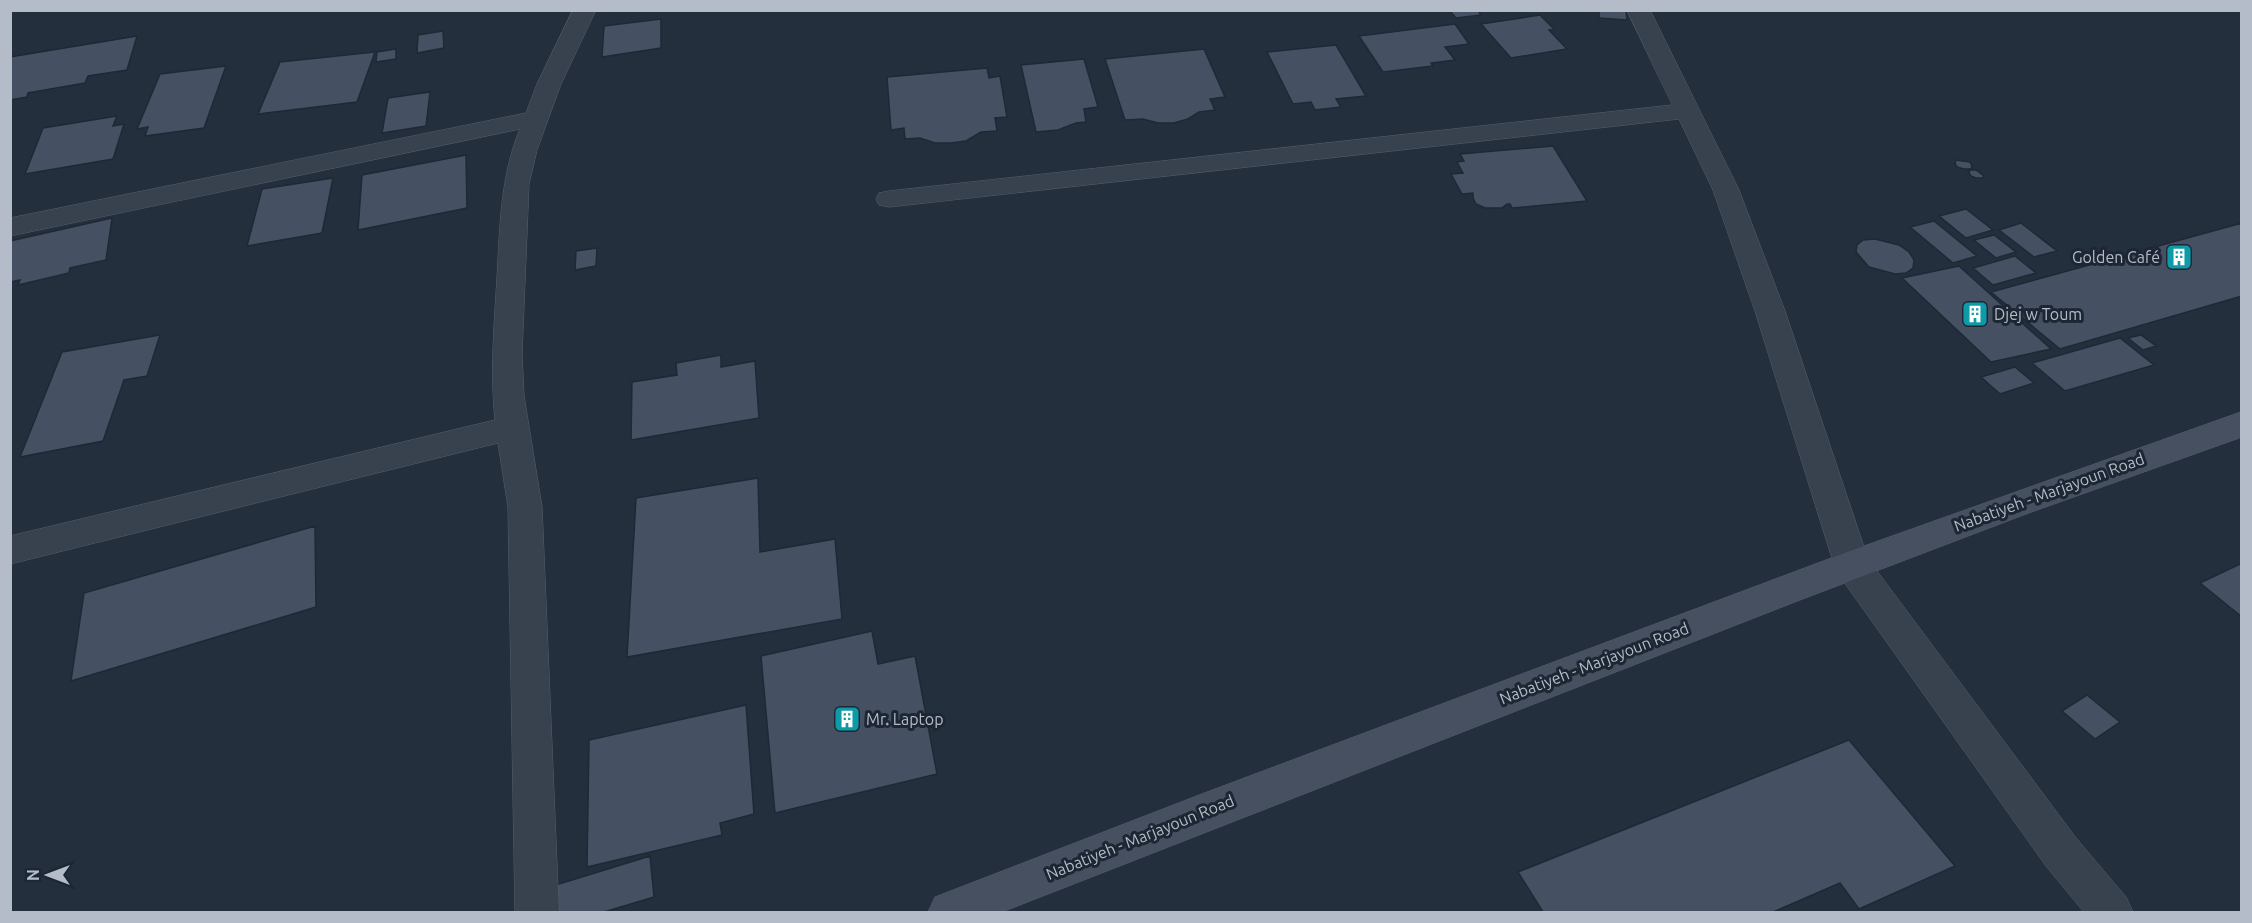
<svg xmlns="http://www.w3.org/2000/svg" width="2252" height="923" font-family="Ubuntu,sans-serif">
  <rect width="100%" height="100%" fill="#242f3e"/>
  <path fill="#455162" stroke="#1f2835" stroke-width="1.5" d="M1449 10H1478L1481 15 1456 18Z
    M1599 10H1626L1627 20 1599 18Z
    M1540 15 1554 29 1549 30 1567 49 1511 58 1481 24Z
    M661 19V48L602 57 604 26Z
    M1455 24 1469 44 1445 47 1455 60 1431 63 1433 66 1383 72 1359 36Z
    M443 31 444 48 417 53 418 35Z
    M137 36 127 70 88 76 85 83 28 93 27 97 10 100V57Z
    M1336 45 1366 96 1336 99 1341 107 1315 110 1311 102 1293 104 1267 52Z
    M396 49V59L376 62 377 52Z
    M1204 49 1225 97 1210 99 1215 110 1199 112 1188 119 1174 123H1158L1143 119 1125 120 1105 59Z
    M375 52 357 102 258 114 280 62Z
    M1084 59 1098 107 1084 109 1086 122 1076 123 1058 130 1036 132 1021 65Z
    M226 66 204 128 145 136 148 127 137 129 160 74Z
    M987 68 989 78 1000 76 1007 117 995 118 997 131 981 132 966 141 951 143H935L920 138 905 139 904 128 891 130 887 77Z
    M430 92 426 126 382 133 388 98Z
    M117 116 113 126 124 124 113 159 25 174 43 128Z
    M1553 146 1587 201 1512 208 1510 204H1507L1502 208H1485L1476 204 1473 198V193L1462 194 1451 174 1463 173 1457 162 1464 161 1460 154Z
    M466 155 467 208 358 230 362 175Z
    M1956 160 1970 162 1972 166 1971 169H1964L1957 167 1955 163Z
    M1970 170H1976L1984 176 1982 178H1976L1971 176 1969 173Z
    M333 178 322 233 247 246 262 189Z
    M1966 209 1993 230 1966 238 1939 216Z
    M112 218 106 260 70 268 69 273 18 285 20 280 10 282V241Z
    M1934 221 1977 256 1953 263 1910 227Z
    M2021 223 2057 251 2034 257 1999 230Z
    M2242 223V296L2060 349 1991 292Z
    M1994 235 2016 252 1996 258 1974 240Z
    M1875 239 1899 245 1909 252 1914 260 1913 268 1906 273 1895 274 1869 267 1856 252 1857 245 1863 240Z
    M597 248 596 266 575 270 576 251Z
    M2015 256 2036 273 1993 285 1973 268Z
    M1959 266 2051 349 1991 362 1902 278Z
    M160 335 147 376 124 380 103 441 20 457 62 352Z
    M2141 335 2156 346 2143 350 2128 338Z
    M2120 338 2154 365 2065 391 2032 363Z
    M721 355V367L755 361 759 418 631 440 632 382 677 375 676 363Z
    M2015 367 2034 383 2000 394 1981 377Z
    M758 478 760 552 835 539 842 619 627 657 636 498Z
    M315 526 316 607 71 681 84 593Z
    M2242 563V617L2200 583Z
    M872 631 878 664 915 656 937 774 775 813 761 656Z
    M2087 695 2120 722 2095 739 2062 711Z
    M746 705 754 814 720 823 722 835 587 867 589 740Z
    M1849 740 1955 866 1859 909 1840 883 1773 912H1543L1518 872Z
    M650 856 654 897 604 912H546V888Z"/>
  <g fill="none" stroke-linecap="round" stroke-linejoin="round">
    <defs>
      <path id="minor" d="M573 10H596L561 84 537 150 529 184 522 354 524 396 542 507 559 912H515L508 507 498 443 10 564V536L495 420C490 373 494 326 497 278 500 227 500 177 520 129L10 236V218L526 113 537 84Z
        M1627 10H1650L1739 190 1785 311 1868 559 2076 838 2126 897 2133 912H2084L2046 866 1839 575 1834 565 1755 311 1713 190 1679 119 889 207 879 205 876 199 879 193 889 191 1672 105Z"/>
      <path id="secondary" d="M2242 412V437L2026 514 1800 600 1002 912H928L935 897 1207 792 1850 551Z"/>
    </defs>
    <use href="#minor" stroke="#565f6c" stroke-width="1"/>
    <use href="#secondary" stroke="#565f6c" stroke-width="1"/>
    <use href="#minor" fill="#38414e" fill-rule="evenodd"/>
    <use href="#secondary" fill="#465061" fill-rule="evenodd"/>
  </g>
  <defs>
    <symbol id="building-square" viewBox="-11 -11 22 22"><rect x="-9" y="-9" width="18" height="18" rx="4" fill="#0f9aa8" stroke="#1d2633"/><path d="M-4-6H4V6H1V3H-1V6H-4ZM-2.5-4.3h1.7v1.8h-1.7ZM.8-4.3h1.7v1.8H.8ZM-2.5-1h1.7V.8h-1.7ZM.8-1h1.7V.8H.8Z" fill="#fff"/></symbol>
  </defs>
  <g fill-rule="evenodd">
    <use href="#building-square" x="2164" y="242" width="30" height="30"/>
    <use href="#building-square" x="1960" y="299" width="30" height="30"/>
    <use href="#building-square" x="832" y="704" width="30" height="30"/>
  </g>
  <g text-anchor="middle" stroke-width="6" stroke-linejoin="round" paint-order="stroke">
    <g font-size="16" fill="#b4bcc9" stroke="#1d2633" text-anchor="start">
      <text x="2160" y="263" text-anchor="end">Golden Café</text>
      <text x="1994" y="320">Djej w Toum</text>
      <text x="866" y="725">Mr. Laptop</text>
    </g>
    <g font-size="16" fill="#b4bcc9" stroke="#1d2633">
      <text transform="translate(2049 492) rotate(-20)" y="6">Nabatiyeh - Marjayoun Road</text>
      <text transform="translate(1594 663) rotate(-21)" y="6">Nabatiyeh - Marjayoun Road</text>
      <text transform="translate(1140 837) rotate(-22)" y="6">Nabatiyeh - Marjayoun Road</text>
    </g>
  </g>
  <rect width="2252" height="923" fill="none" stroke="#b4bcc9" stroke-width="24"/>
  <g transform="translate(48 875) rotate(270)" stroke="#1d2633" stroke-width="4.5" paint-order="stroke">
  <path d="M0-4.5L10 22L0 15L-10 22Z" fill="#b4bcc9"/>
  <text y="-9" font-size="16" font-weight="bold" text-anchor="middle" fill="#b4bcc9">N</text>
  </g>
</svg>
